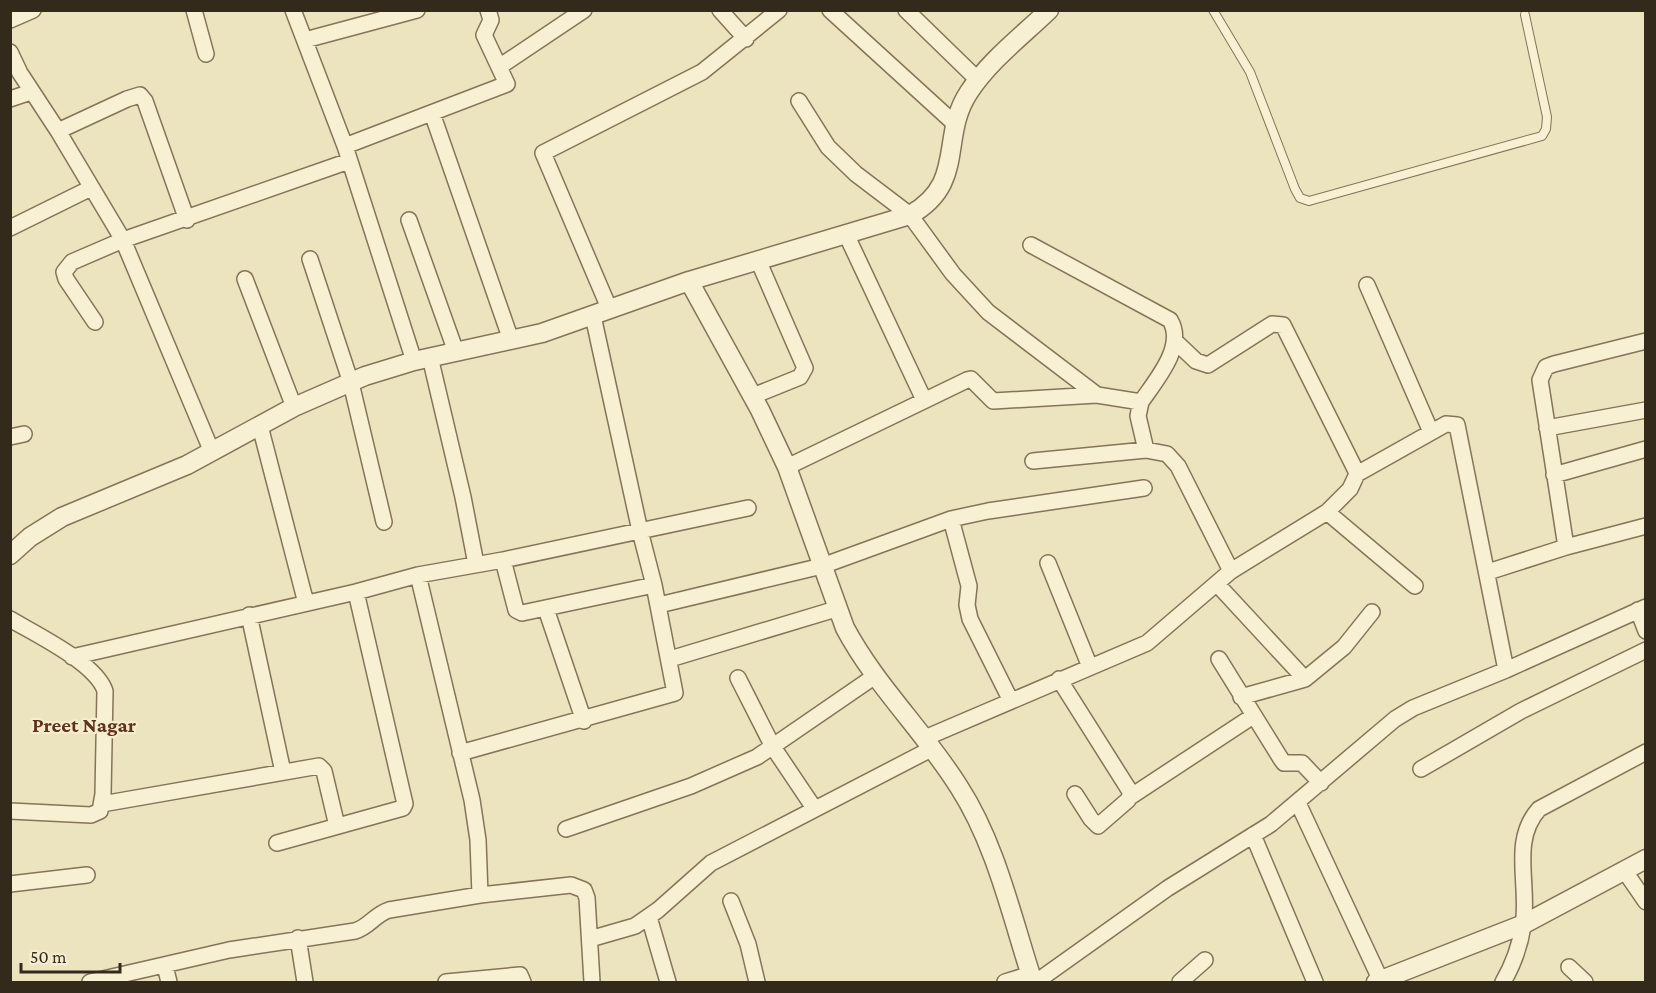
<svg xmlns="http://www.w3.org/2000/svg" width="1656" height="993" font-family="'Crimson Pro',serif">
  <rect width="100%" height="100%" fill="#ece3bf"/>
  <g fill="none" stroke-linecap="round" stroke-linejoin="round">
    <defs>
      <path id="service" d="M1213 10 1250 72 1295 189 1300 198 1309 201 1542 136 1546 129 1547 117 1525 15"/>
      <path id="minor" d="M194 10 206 54
        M293 10 345 146 414 361
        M488 10 491 20 484 35 499 67
        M720 10 746 39
        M830 10 955 124
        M906 10 978 80
        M10 20 33 10
        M305 40 417 10
        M10 52 20 73 58 131 123 240 212 452
        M10 99 31 92
        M799 101 828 147 856 174 910 215 953 274 988 312 1097 395
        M432 113 511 340
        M58 131 127 99 140 95 145 101 187 220
        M345 146 507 84 499 67 584 10
        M409 220 456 352
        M10 228 91 188
        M846 234 924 400
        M310 259 351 383 384 522
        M245 279 294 407
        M1367 285 1431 432
        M609 308 543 153 702 72 779 10
        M95 322 66 279 64 272 72 262 123 240 349 161
        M430 357 463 497 476 564
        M753 396 800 377 805 368 758 260
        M1141 402 1138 416 1146 450 1167 454 1178 466 1231 571
        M260 426 306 603
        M1547 428 1646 410
        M10 437 24 434
        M1033 461 1146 450
        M787 467 967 380 971 379 993 401 1097 395 1141 402C1156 380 1186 346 1170 320L1031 245
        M1357 474 1446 424 1457 425 1506 670
        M1554 475 1646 449
        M1327 512 1415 586
        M951 519 969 586 967 605 970 619 1011 701
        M1566 547 1540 380 1546 367 1554 364 1646 341
        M503 560 516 610 522 613 654 585
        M1048 563 1090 667
        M1488 572 1566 547 1646 526
        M418 575 472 800 478 840 480 895
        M1217 584 1305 679
        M659 605 822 566 951 519 988 511 1144 488
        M546 609 584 721
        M1638 610 1646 631
        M249 615 283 772
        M10 619C35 634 96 663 105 691L103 794 100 811 91 815 10 811
        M72 657 356 592 418 575 503 560 748 508
        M670 659 836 609
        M1219 659 1281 759 1284 763H1302L1321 783
        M738 678 773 747 814 808
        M1059 679 1131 793 1128 800 1098 826 1091 819 1075 794
        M1241 697 1305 679 1344 647 1372 612
        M925 738 1147 643 1231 571 1327 512 1350 489 1357 474 1355 469 1283 325 1272 324 1208 365 1196 361 1176 342
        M460 753 675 693 654 585 640 531 593 316
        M1421 769 1521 711 1646 650
        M1130 797 1253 716
        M1298 803 1381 981
        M102 804 319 766 324 771 337 826
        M566 829 691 786 757 757 875 676
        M1253 835 1315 982
        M277 843 403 808 405 804 356 592
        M1624 870 1646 902
        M10 884 87 875
        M731 901 748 944 757 982
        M649 917 668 982
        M298 938 305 982
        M590 939 635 926 658 910 711 863 933 748
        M165 966 169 982
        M1569 967 1585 982
        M90 982 229 950 355 931C369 927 374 915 389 910L480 895 571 885 584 890 587 898 592 982
        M446 982 520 975 523 982
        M1005 982 1031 974
        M1036 982 1168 888 1271 824 1395 719 1413 708 1506 670 1646 607
        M1180 982 1205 960
        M1503 982C1513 965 1520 945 1523 926 1530 886 1510 841 1539 809L1646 752"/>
      <path id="tertiary" d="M689 281 760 410 787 467 845 628C876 686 924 731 959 787 996 844 1012 918 1033 982
        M10 555 30 537 62 517 187 465 294 407 365 376 414 361 542 333 689 281 910 215C967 183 939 137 969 92 989 61 1022 36 1049 10
        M1376 982 1524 924 1646 859"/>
    </defs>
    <use href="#service" stroke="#847458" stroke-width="10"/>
    <use href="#minor" stroke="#847458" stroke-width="18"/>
    <use href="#tertiary" stroke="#847458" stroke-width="21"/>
    <use href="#service" stroke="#f8f0d2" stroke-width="8"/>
    <use href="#minor" stroke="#f8f0d2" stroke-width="15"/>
    <use href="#tertiary" stroke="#f8f0d2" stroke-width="18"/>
  </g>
  <g text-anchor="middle" stroke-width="4.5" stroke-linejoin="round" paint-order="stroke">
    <g font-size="21" font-weight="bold" fill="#60311c" stroke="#f4edce">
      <text x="84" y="732">Preet Nagar</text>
    </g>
  </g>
  <rect width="1656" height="993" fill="none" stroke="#342a1c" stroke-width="24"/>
  <path d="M21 963v9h99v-9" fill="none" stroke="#342a1c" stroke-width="3"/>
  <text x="30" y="963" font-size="18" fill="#342a1c" stroke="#f4edce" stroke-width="4.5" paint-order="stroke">50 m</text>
</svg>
